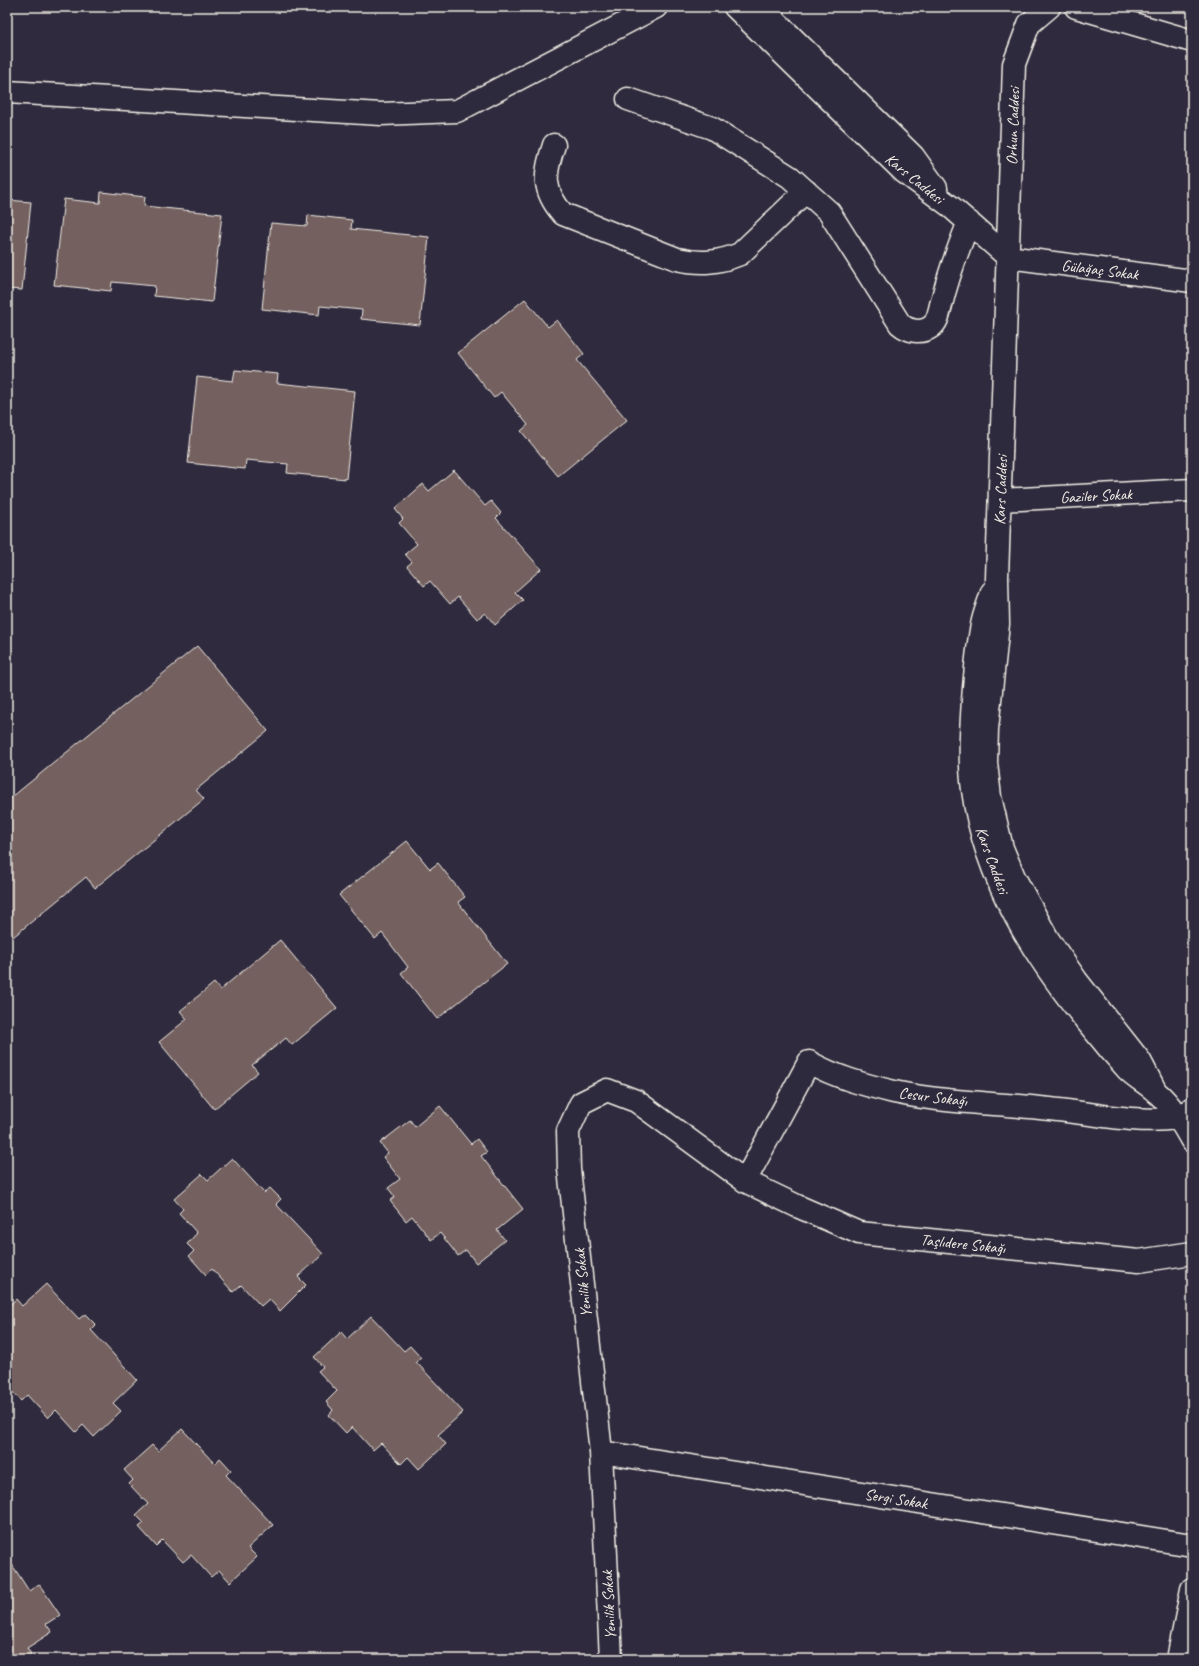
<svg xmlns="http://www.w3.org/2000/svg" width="1199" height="1666" font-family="Caveat,sans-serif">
  <rect width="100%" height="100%" fill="#2f2a3d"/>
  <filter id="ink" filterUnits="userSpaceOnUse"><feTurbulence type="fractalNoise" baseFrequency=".025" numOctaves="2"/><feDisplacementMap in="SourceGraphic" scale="8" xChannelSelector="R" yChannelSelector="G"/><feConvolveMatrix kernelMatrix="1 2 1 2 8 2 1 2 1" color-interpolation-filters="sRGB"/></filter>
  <g filter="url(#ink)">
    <path fill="#746061" stroke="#f4f1e8" d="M101 192 145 197 144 206 222 214 212 302 154 296 155 286 112 282 111 291 54 285 64 199 100 203Z
      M7 200 31 202 22 290 7 289Z
      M308 215 352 220 351 229 429 237 420 325 361 319 362 310 320 306 319 315 262 309 271 223 307 226Z
      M525 299 548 327 557 320 584 354 577 360 627 420 558 476 521 431 528 425 501 392 494 398 458 353Z
      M235 370 278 374 277 383 355 391 346 479 287 473 288 464 246 460 245 469 188 463 197 377 233 381Z
      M454 470 485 506 491 501 501 513 496 518 541 569 515 592 523 600 495 625 485 613 477 619 458 597 450 604 430 581 424 586 407 566 412 562 405 554 417 544 399 523 403 519 395 509 423 484 429 491Z
      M197 646 268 731 196 790 204 799 95 888 86 877 13 937 7 931V801Z
      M407 841 430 869 438 863 465 897 458 902 507 964 437 1019 401 973 408 967 382 933 375 939 339 895Z
      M280 940 337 1008 292 1045 286 1038 252 1065 258 1072 214 1109 159 1042 187 1019 180 1011 214 983 220 990Z
      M440 1106 471 1144 477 1139 487 1152 481 1156 523 1209 497 1230 505 1240 476 1263 466 1250 458 1256 440 1233 431 1240 412 1216 406 1221 390 1201 395 1197 388 1188 400 1179 383 1157 388 1153 380 1143 410 1120 415 1127Z
      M232 1158 264 1193 270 1188 281 1199 276 1204 323 1254 298 1277 306 1285 280 1311 269 1299 261 1306 241 1285 233 1292 212 1269 206 1275 189 1256 194 1251 187 1244 197 1233 179 1213 183 1209 174 1199 202 1174 208 1180Z
      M46 1284 79 1319 85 1314 96 1325 91 1330 137 1380 113 1403 121 1411 94 1437 83 1425 76 1432 56 1410 48 1418 27 1395 21 1401 7 1386V1364L12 1359 7 1353V1308L16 1299 22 1306Z
      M371 1316 404 1351 410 1346 421 1358 416 1362 463 1412 438 1435 446 1444 419 1469 408 1457 401 1464 381 1443 373 1450 352 1427 346 1433 329 1415 333 1410 326 1402 337 1391 318 1371 323 1367 314 1357 341 1332 347 1339Z
      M182 1429 215 1464 220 1458 231 1470 226 1475 273 1525 248 1548 257 1557 230 1582 219 1570 211 1577 191 1555 183 1562 162 1540 156 1546 139 1527 144 1523 136 1515 148 1504 129 1484 133 1480 124 1470 152 1445 158 1451Z
      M11 1563 29 1591 39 1584 60 1615 46 1624 52 1632 27 1648 33 1657 30 1659H7V1566Z"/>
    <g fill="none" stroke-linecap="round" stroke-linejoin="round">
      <defs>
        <path id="minor" d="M735 7 904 172 950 206 1008 257
          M761 7 913 156 936 188
          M1049 7 1029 24 1014 64 997 578 998 624 987 729 986 763 990 797 1002 848 1014 877 1048 939 1077 981 1140 1061 1156 1092
          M1076 7 1192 41
          M7 92 381 114 457 111 656 7
          M628 99 712 128 790 177 829 212 900 324C908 331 921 334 931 327 938 322 939 312 941 305 948 276 958 249 969 222
          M554 145C544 174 542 190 563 214L677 259C700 264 718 263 740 254L806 191
          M1008 257 1192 281
          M1000 500 1192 490
          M992 592C989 603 984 614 982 625 977 649 975 675 973 700 971 730 969 760 973 790 985 881 1036 960 1093 1029 1104 1043 1116 1057 1128 1070 1136 1078 1146 1083 1155 1091 1171 1104 1182 1123 1192 1141
          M745 1181 809 1062C835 1077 865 1085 894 1092 945 1103 999 1103 1050 1109 1089 1113 1138 1124 1177 1118 1182 1117 1188 1111 1192 1108
          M601 1452 1192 1545
          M611 1659 601 1452 569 1169 568 1131 581 1103 607 1090 636 1101 745 1181 797 1206 859 1233 1139 1261 1192 1253
          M1178 1659 1192 1589"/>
      </defs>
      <use href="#minor" stroke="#f4f1e8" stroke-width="25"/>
      <use href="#minor" stroke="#2f2a3d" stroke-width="22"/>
    </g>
  </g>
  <g text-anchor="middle" stroke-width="3" stroke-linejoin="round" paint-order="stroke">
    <g font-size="16" fill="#f4f1e8" stroke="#2f2a3d">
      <text transform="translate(1012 126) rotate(-88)" y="6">Orhun Caddesi</text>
      <text transform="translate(915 178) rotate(39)" y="6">Kars Caddesi</text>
      <text transform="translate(1100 269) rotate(7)" y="6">Gülağaç Sokak</text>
      <text transform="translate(1000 490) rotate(-88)" y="6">Kars Caddesi</text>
      <text transform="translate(1096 495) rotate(-3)" y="6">Gaziler Sokak</text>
      <text transform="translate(993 860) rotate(70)" y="6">Kars Caddesi</text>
      <text transform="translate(933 1096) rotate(7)" y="6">Cesur Sokağı</text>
      <text transform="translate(963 1243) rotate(6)" y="6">Taşlıdere Sokağı</text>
      <text transform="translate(582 1283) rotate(-96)" y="6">Yenilik Sokak</text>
      <text transform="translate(896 1498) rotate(9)" y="6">Sergi Sokak</text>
      <text transform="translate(608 1605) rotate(-93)" y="6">Yenilik Sokak</text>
    </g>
  </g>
  <rect width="1199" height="1666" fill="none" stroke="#2f2a3d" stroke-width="24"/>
  <rect x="12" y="12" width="1175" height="1642" fill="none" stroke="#f4f1e8" stroke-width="1.5" filter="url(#ink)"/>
</svg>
